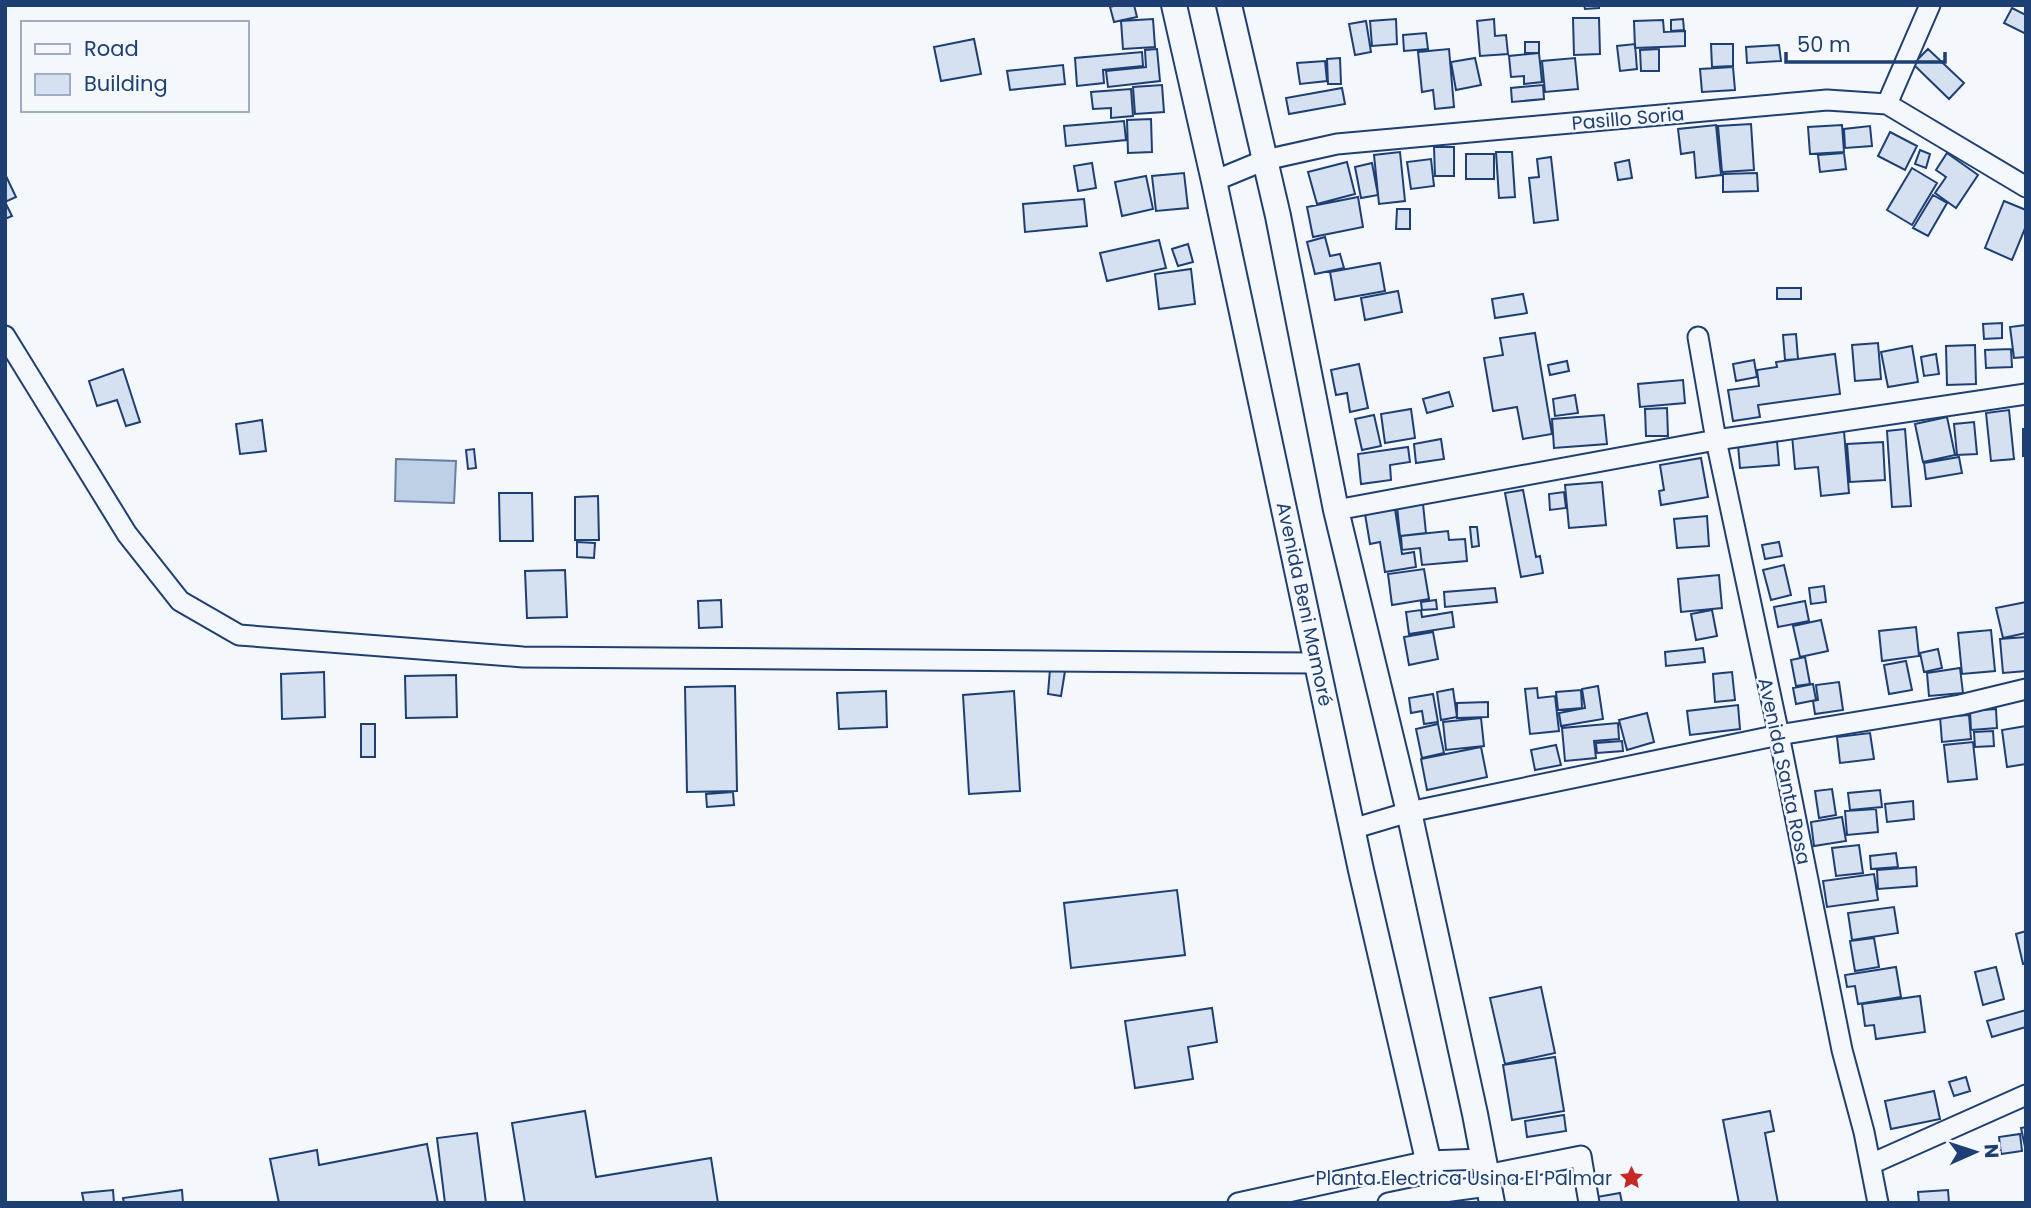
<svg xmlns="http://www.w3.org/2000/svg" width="2031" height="1208" font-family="Poppins,sans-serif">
  <rect width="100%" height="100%" fill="#f4f7fb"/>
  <path fill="#bed0e5" stroke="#687fa3" stroke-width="2" d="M396 459 456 461 454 503 395 501Z"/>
  <path fill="#d5e0f0" stroke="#1d3f73" stroke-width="2" d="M1117 5H1134L1137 17 1114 22 1110 7Z
    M1584 5H1599V8L1585 9Z
    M2012 8 2026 15V34L2004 23Z
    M1573 18H1599L1600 54 1574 55Z
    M1153 19 1155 47 1123 49 1121 21Z
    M1396 19 1397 44 1372 46 1370 21Z
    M1494 19 1495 36 1506 35 1508 54 1480 56 1477 21Z
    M1683 19 1684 30 1671 31V20Z
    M1663 20 1664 32 1685 31V46L1635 48 1634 21Z
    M1366 21 1371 52 1355 55 1349 24Z
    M1426 33 1428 49 1404 51 1403 35Z
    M974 39 981 74 941 81 934 47Z
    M1525 42H1539V53H1525Z
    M1635 44 1637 69 1620 71 1617 46Z
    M1711 44H1733V66L1712 67Z
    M1779 45 1781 61 1747 63 1746 47Z
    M1157 49 1160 81 1108 87 1106 71 1146 67 1145 50Z
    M1449 49 1454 107 1435 109 1433 90 1422 92 1418 52Z
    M1659 49V71H1641L1640 50Z
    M1928 49 1964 83 1949 99 1913 64Z
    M1142 52 1143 66 1103 70 1104 83 1077 86 1075 58Z
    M1539 53 1542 82 1524 84V76L1511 77 1509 56Z
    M1340 58 1341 84H1328L1327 59Z
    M1475 58 1481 85 1456 90 1451 62Z
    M1575 58 1578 89 1545 92 1542 61Z
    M1325 61 1327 81 1300 84 1297 63Z
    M1063 65 1065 84 1010 90 1007 71Z
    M1733 67 1735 90 1702 92 1700 69Z
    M1162 85 1164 112 1135 114 1133 87Z
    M1543 85 1544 99 1512 102 1511 88Z
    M1342 88 1345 104 1289 114 1286 98Z
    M1131 89 1133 116 1111 118V108L1093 109 1091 92Z
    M1151 119 1152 152 1128 153 1127 120Z
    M1124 121 1126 140 1066 146 1064 126Z
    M1751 124 1754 170 1722 172 1718 126Z
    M1716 125 1721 175 1696 178 1694 152 1681 154 1678 129Z
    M1842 125 1844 152 1810 154 1808 127Z
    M1870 126 1872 146 1845 148 1844 129Z
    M1890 132 1917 146 1905 170 1878 156Z
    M1434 147H1454V176H1435Z
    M1920 150 1930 154 1926 168 1915 164Z
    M1400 152 1405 201 1379 204 1374 155Z
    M1496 152H1512L1515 197 1499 198Z
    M1844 153 1846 169 1820 172 1818 155Z
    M1947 153 1978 175 1956 208 1935 193 1946 177 1936 170Z
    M1466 154H1494V179H1466Z
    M1551 157 1558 220 1534 223 1529 178 1539 177 1537 159Z
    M1431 159 1434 186 1411 189 1407 162Z
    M1629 160 1632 178 1618 180 1615 163Z
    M1347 162 1355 194 1317 204 1308 172Z
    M1092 163 1096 188 1078 191 1074 166Z
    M1372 163 1378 195 1361 198 1355 167Z
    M1912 168 1937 183 1912 225 1887 210Z
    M1184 173 1188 208 1156 211 1152 176Z
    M1757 173 1758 191 1723 192V174Z
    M5 174 16 197 5 202Z
    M1146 176 1153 209 1122 216 1115 182Z
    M1933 195 1947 203 1928 236 1913 228Z
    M1358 197 1363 227 1313 237 1307 207Z
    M1084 199 1087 226 1025 232 1023 204Z
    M2004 201 2026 210V226L2012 260 1985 248Z
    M5 202 12 216 5 219Z
    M1397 209H1410V229H1396Z
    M1325 237 1330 256 1340 254 1344 268 1315 274 1307 242Z
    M1159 240 1166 268 1107 281 1100 253Z
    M1188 244 1193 262 1178 266 1172 249Z
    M1380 263 1385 291 1335 300 1330 272Z
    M1191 269 1195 304 1159 309 1155 274Z
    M1777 288H1801V299H1777Z
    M1398 291 1402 312 1365 320 1361 298Z
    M1523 294 1527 313 1495 318 1492 299Z
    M2002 323V338L1984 339 1983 324Z
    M2026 325V357L2014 358 2010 327Z
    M1535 333 1552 434 1523 439 1517 407 1493 411 1484 358 1503 355 1500 338Z
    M1796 334 1798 359 1785 360 1783 335Z
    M1878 343 1881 379 1855 381 1852 345Z
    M1975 345 1976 384 1947 385 1946 346Z
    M1912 346 1918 382 1888 387 1881 352Z
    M2011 349 2012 367 1986 368 1985 350Z
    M1835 354 1840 394 1758 405 1760 417 1733 421 1728 390 1759 386 1757 370 1777 367 1776 362Z
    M1936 354 1939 374 1924 376 1921 357Z
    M1754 360 1757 377 1736 381 1733 364Z
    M1567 361 1569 371 1550 375 1548 365Z
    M1359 364 1368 408 1350 412 1347 393 1336 395 1331 370Z
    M123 369 140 422 126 426 117 400 97 406 89 381Z
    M1683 380 1685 403 1640 407 1638 384Z
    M1449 392 1453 406 1427 413 1423 399Z
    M1575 395 1578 413 1555 416 1553 399Z
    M1667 408 1668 436H1646L1645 409Z
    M1411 409 1415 438 1385 443 1381 414Z
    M2009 410 2014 459 1991 461 1986 413Z
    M1374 415 1381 446 1362 450 1355 419Z
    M1604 415 1607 444 1554 448 1552 419Z
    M1947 417 1955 455 1923 462 1915 424Z
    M262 420 266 451 240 454 236 424Z
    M1974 422 1977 454 1957 455 1954 424Z
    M1905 429 1911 506 1892 507 1887 431Z
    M2023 429H2026V456H2023Z
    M1844 431 1849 493 1821 496 1818 467 1795 469 1792 435Z
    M1441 439 1444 459 1416 463 1414 444Z
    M1777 441 1779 465 1740 468 1738 445Z
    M1883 442 1885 480 1850 482 1847 444Z
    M1408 447 1410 462 1390 465 1391 480 1361 484 1358 454Z
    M474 449 476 468 468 469 466 450Z
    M1959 457 1962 473 1926 479 1924 463Z
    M1701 458 1708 497 1661 505 1659 491 1664 490 1660 465Z
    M1602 482 1606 525 1569 528 1565 485Z
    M1523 490 1536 557 1540 556 1543 573 1521 577 1505 493Z
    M1564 492 1566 508 1550 510 1549 494Z
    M499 493H532L533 541H500Z
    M598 496 599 540H575V497Z
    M1423 504 1426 533 1400 536 1397 506Z
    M1395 509 1402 554 1414 552 1416 567 1385 572 1380 542 1370 544 1365 514Z
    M1707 516 1709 546 1677 548 1674 519Z
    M1470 527H1477L1479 546 1472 547Z
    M1448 531 1449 540 1465 539 1467 561 1422 565 1420 548 1402 550 1401 536Z
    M577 542 595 543 594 558 577 557Z
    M1779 542 1782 556 1765 559 1762 545Z
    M1784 565 1791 595 1771 600 1763 570Z
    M1424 569 1429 599 1392 605 1388 574Z
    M565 570 567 617 527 618 525 571Z
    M1719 575 1722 608 1681 612 1678 579Z
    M1824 586 1826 602 1811 604 1809 588Z
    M1495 588 1497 602 1445 607 1444 592Z
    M721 600 722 627 699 628 698 601Z
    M1436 600 1437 609 1422 610 1421 602Z
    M1805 601 1809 621 1778 627 1774 607Z
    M2026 602V633L2003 638 1996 608Z
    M1421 610 1422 617 1452 612 1454 627 1409 634 1406 612Z
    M1712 610 1717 636 1696 640 1691 614Z
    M1821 620 1828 651 1800 657 1793 626Z
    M1916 627 1919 656 1882 661 1879 631Z
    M1991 630 1995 671 1962 674 1958 633Z
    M1433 632 1438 659 1409 665 1404 637Z
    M2026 637V671L2003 673 2000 639Z
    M1703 648 1705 662 1666 666 1665 652Z
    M1938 649 1942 668 1924 672 1920 653Z
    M1805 657 1810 684 1796 686 1791 660Z
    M1906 661 1912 690 1889 694 1884 665Z
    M1960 668 1963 693 1929 696 1927 673Z
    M1050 669 1065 671 1061 696 1048 694Z
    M324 672 325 717 282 719 281 674Z
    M1732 672 1735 700 1715 702 1713 674Z
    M456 675 457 717 406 718 405 676Z
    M1839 682 1843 710 1815 714 1813 701 1818 700 1816 685Z
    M1813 684 1816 700 1796 704 1793 688Z
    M735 686 737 791 687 792 685 687Z
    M1598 686 1603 719 1561 726 1559 713 1585 708 1582 689Z
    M1537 688 1538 698 1555 696 1559 731 1530 734 1525 689Z
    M1453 689 1457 717 1441 720 1437 692Z
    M1581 690 1582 708 1558 710 1556 692Z
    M886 691 887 727 839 729 837 693Z
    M1014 691 1020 791 969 794 963 695Z
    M1433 694 1438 722 1424 724 1422 711 1411 713 1409 698Z
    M1488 702V717L1457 718V703Z
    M1738 705 1740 729 1690 735 1687 711Z
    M1996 709 1997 728 1971 730 1970 711Z
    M1647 713 1654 742 1627 750 1619 720Z
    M1969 715 1971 739 1942 742 1940 717Z
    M1481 718 1484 746 1446 750 1443 722Z
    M1618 723 1619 739 1594 741 1596 758 1565 761 1562 728Z
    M361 724H375V757H361Z
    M1438 724 1444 753 1422 758 1416 729Z
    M2026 726V764L2007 767 2002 730Z
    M1993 731 1994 746 1975 747 1974 732Z
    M1870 733 1874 759 1840 763 1837 737Z
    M1622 741 1623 751 1597 753 1596 743Z
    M1973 742 1977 779 1948 782 1944 745Z
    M1556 745 1561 765 1535 770 1531 750Z
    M1481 747 1487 777 1427 790 1421 759Z
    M1832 789 1836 815 1819 818 1815 791Z
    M1880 790 1882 807 1850 810 1848 793Z
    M733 792 734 805 707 807 706 794Z
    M1913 801 1914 819 1887 822 1885 804Z
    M1876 809 1878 832 1847 835 1845 811Z
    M1842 817 1846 841 1814 846 1811 822Z
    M1859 845 1863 873 1836 876 1832 848Z
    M1896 853 1898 867 1871 869 1870 856Z
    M1916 867 1917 886 1878 889 1877 870Z
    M1874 874 1878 900 1827 907 1823 881Z
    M1177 890 1185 955 1071 968 1064 903Z
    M1894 907 1898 933 1852 940 1848 913Z
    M2026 931V963L2023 964 2016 934Z
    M1874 938 1879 967 1855 971 1850 941Z
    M1896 967 1901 997 1858 1004 1855 986 1847 987 1845 975Z
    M1996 967 2004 999 1983 1005 1975 972Z
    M1541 987 1555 1053 1505 1064 1490 998Z
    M1920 996 1925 1032 1876 1039 1874 1025 1865 1026 1862 1004Z
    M1212 1008 1217 1042 1188 1047 1193 1079 1135 1088 1125 1021Z
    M2026 1010V1027L1992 1037 1987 1021Z
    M1555 1057 1564 1111 1512 1120 1503 1065Z
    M1966 1077 1970 1091 1954 1096 1949 1082Z
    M1934 1091 1940 1119 1891 1129 1885 1101Z
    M585 1111 596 1177 711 1158 718 1203H525L512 1123Z
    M1770 1111 1774 1131 1765 1133 1778 1203H1739L1723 1120Z
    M1564 1115 1566 1131 1527 1137 1525 1121Z
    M2026 1127V1147H2025L2021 1128Z
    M477 1133 486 1203H445L437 1138Z
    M2020 1134 2022 1151 2001 1154 1999 1137Z
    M427 1144 438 1203H279L270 1159 317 1150 319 1165Z
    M113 1190 114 1203H84L82 1193Z
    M182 1190 183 1203H124L123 1198Z
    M1948 1190 1949 1203H1919L1918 1192Z
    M1620 1193 1622 1203H1598L1597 1197Z"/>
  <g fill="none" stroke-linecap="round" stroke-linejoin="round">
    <defs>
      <path id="minor" d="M1887 104 1930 5
        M1214 181 1265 160 1337 144 1827 100 1887 104 2026 187
        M5 336 127 534 180 601 239 635 523 657 1318 663
        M1698 337 1716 440 1779 735 1842 1050 1864 1132 1878 1203
        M1336 510 1716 440 2026 394
        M1352 829 1409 812 1779 735 1960 705 2026 689
        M1871 1164 2026 1095
        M1486 1175 1581 1156 1589 1203
        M1238 1203 1428 1161 1483 1159
        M1388 1203 1436 1193 1488 1186"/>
      <path id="tertiary" d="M1174 5 1214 181 1361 870 1438 1203
        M1229 5 1278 216 1336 510 1409 812 1475 1114 1492 1203"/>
    </defs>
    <use href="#minor" stroke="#1d3f73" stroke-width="23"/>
    <use href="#tertiary" stroke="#1d3f73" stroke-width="28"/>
    <use href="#minor" stroke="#f4f7fb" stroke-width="19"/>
    <use href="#tertiary" stroke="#f4f7fb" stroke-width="24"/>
  </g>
  <defs>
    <symbol id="sight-bare" viewBox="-9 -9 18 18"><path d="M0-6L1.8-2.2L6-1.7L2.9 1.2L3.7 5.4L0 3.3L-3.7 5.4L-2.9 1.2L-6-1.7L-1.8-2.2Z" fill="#c62828" stroke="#f4f7fb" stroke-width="2.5" paint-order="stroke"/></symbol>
  </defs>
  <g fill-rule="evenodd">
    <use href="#sight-bare" x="1614" y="1160" width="35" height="35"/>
  </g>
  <g text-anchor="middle" stroke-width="5" stroke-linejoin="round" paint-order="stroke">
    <g font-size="19" fill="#1d3f73" stroke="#f4f7fb">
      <text transform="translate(1628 118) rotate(-5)" y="7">Pasillo Soria</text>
      <text transform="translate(1305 604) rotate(78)" y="7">Avenida Beni Mamoré</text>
      <text transform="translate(1785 771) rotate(78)" y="7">Avenida Santa Rosa</text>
    </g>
    <g font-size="19" fill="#1d3f73" stroke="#f4f7fb" text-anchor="end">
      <text x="1612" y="1185">Planta Electrica Usina El Palmar</text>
    </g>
  </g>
  <rect width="2031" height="1208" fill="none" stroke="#1d3f73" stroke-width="14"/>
  <rect x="21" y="21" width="228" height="91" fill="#f4f7fb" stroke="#9eadc5" stroke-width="2"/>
  <rect x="35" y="44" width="35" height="10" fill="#f4f7fb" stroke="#9eadc5" stroke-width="2"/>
  <text x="84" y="56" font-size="21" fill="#1d3f73">Road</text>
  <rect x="35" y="74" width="35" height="21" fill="#d5e0f0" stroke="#9eadc5" stroke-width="2"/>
  <text x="84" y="91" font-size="21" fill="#1d3f73">Building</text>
  <g transform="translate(1975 1152) rotate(87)" stroke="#f4f7fb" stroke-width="5" paint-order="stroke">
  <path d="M0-5L12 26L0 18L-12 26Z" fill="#1d3f73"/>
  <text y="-10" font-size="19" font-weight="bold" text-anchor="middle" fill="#1d3f73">N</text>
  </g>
  <path d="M1786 52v10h159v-10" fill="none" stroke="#1d3f73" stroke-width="3.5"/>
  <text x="1797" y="52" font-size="21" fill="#1d3f73" stroke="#f4f7fb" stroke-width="5" paint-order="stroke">50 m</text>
</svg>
